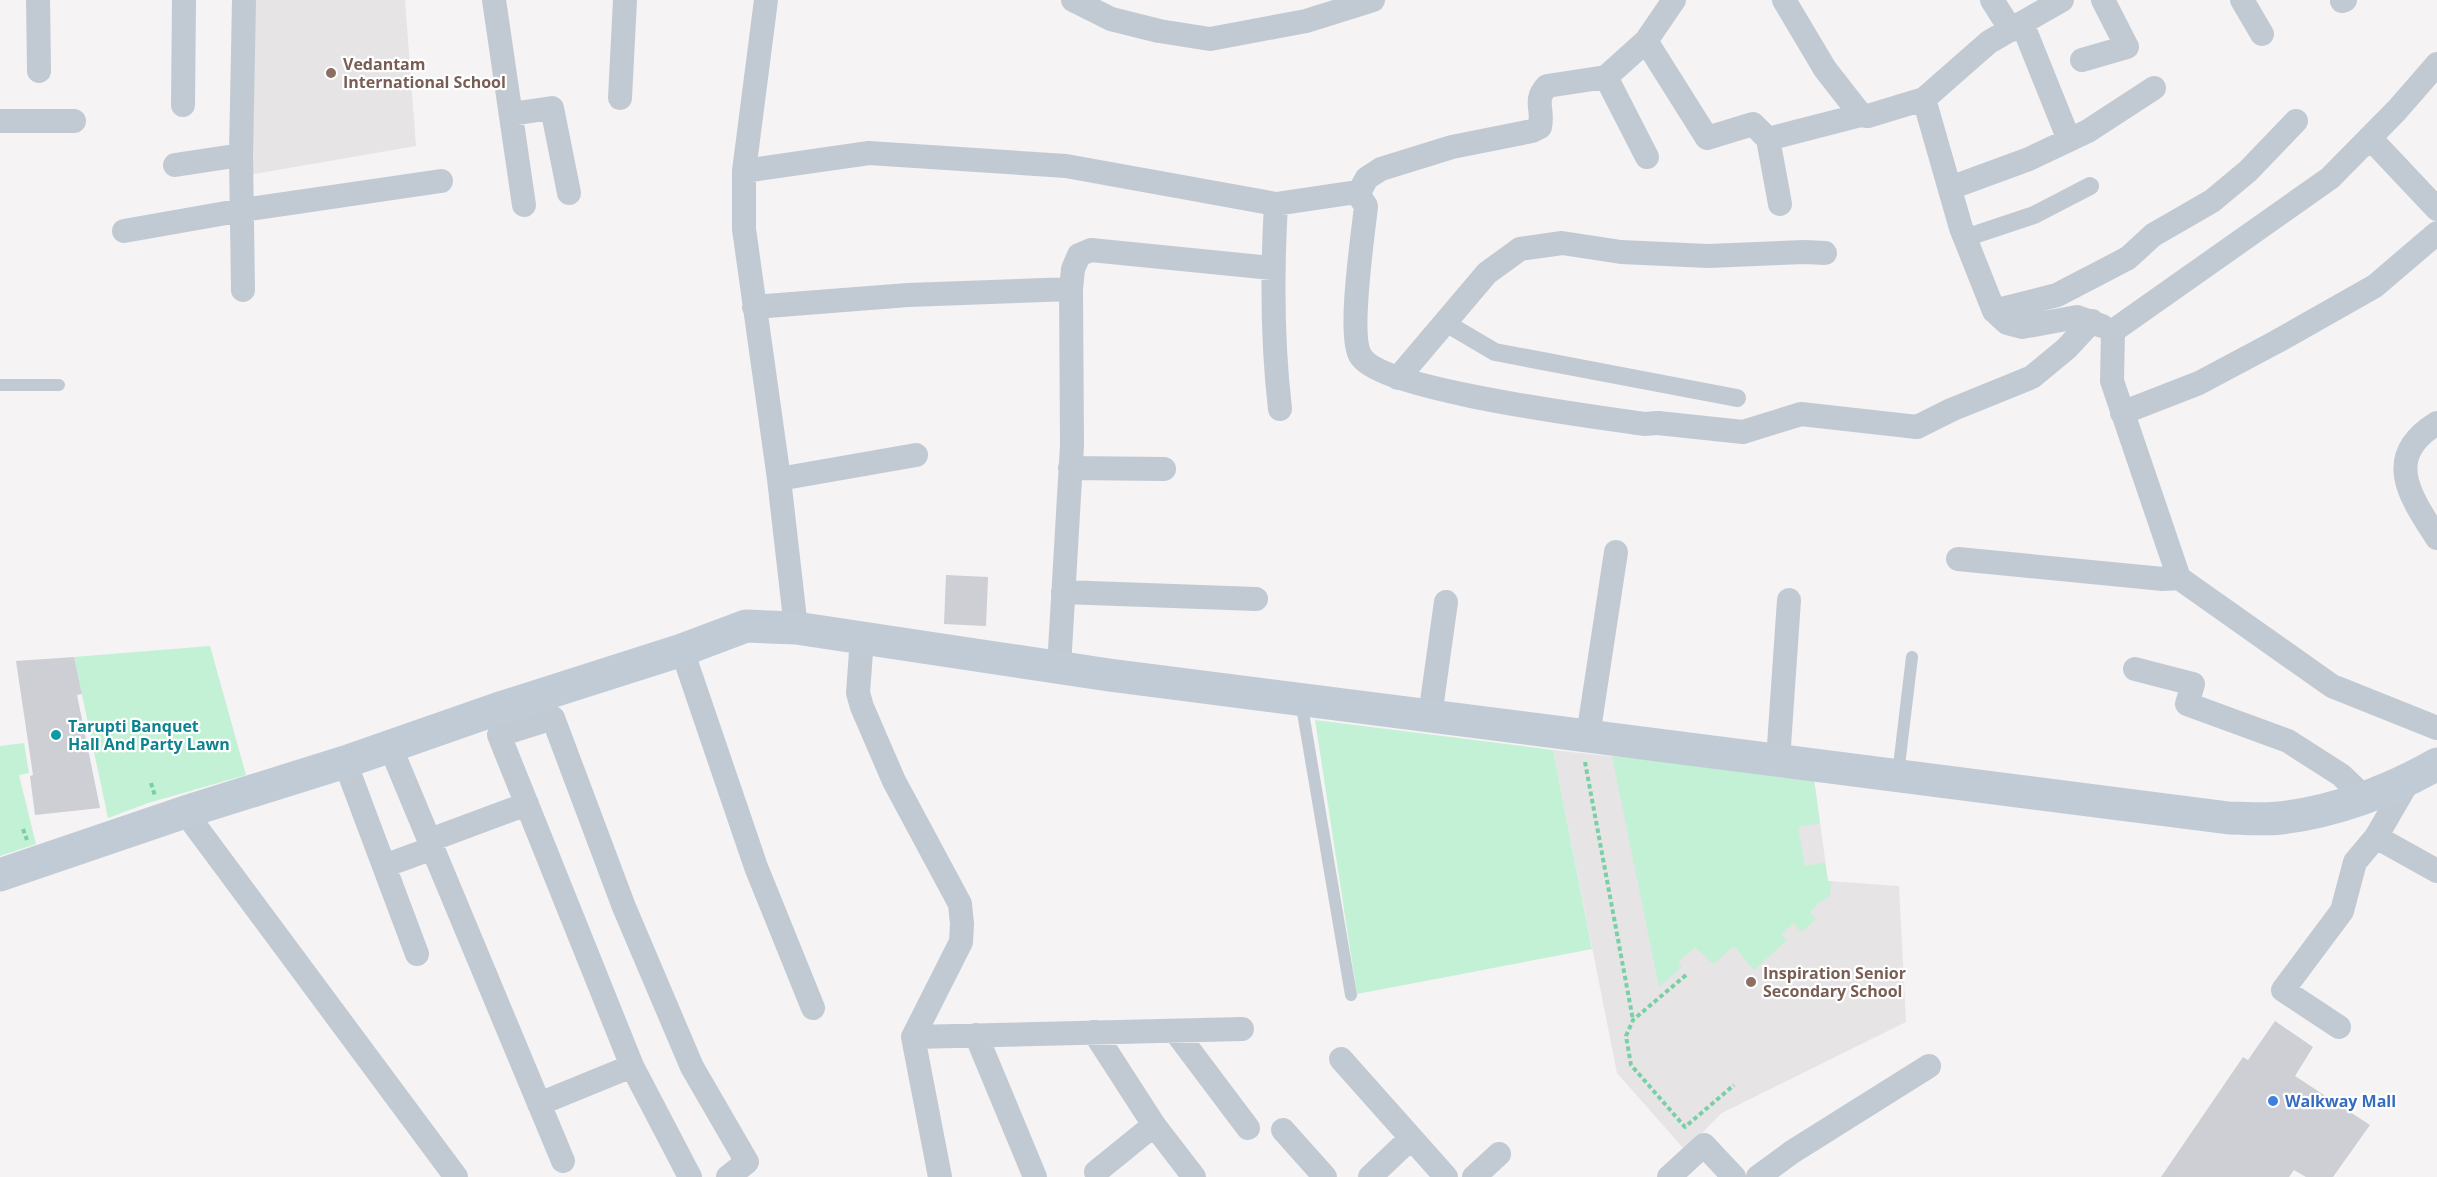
<svg xmlns="http://www.w3.org/2000/svg" width="2437" height="1177" font-family="'Open Sans',sans-serif">
  <rect width="100%" height="100%" fill="#f5f3f3"/>
  <path fill="#e6e4e5" d="M253 0H405L416 146 248 175Z
    M1553 750 1814 779 1828 881 1899 886 1906 1022 1722 1113 1685 1150 1617 1073Z"/>
  <path fill="#c3f1d5" d="M210 646 246 775 148 803 108 818 74 657Z
    M1315 720 1553 750 1592 949 1357 994Z
    M24 743 29 773 19 775 36 844 0 856V746Z
    M1612 756 1814 779 1820 823 1798 827 1805 866 1825 862 1828 881H1831L1830 896 1818 903 1810 912 1816 919 1801 932 1793 923 1781 935 1787 940 1754 970 1734 946 1713 964 1695 947 1678 962 1682 967 1659 987Z"/>
  <path fill="#cdcfd5" d="M946 575 988 577 986 626 944 624Z
    M74 657 82 694 77 695 100 808 35 815 30 776 33 775 16 661Z
    M2275 1021 2313 1047 2295 1076 2370 1125 2333 1177H2306L2294 1170 2289 1177H2161L2243 1057 2248 1060Z"/>
  <g fill="none" stroke-linecap="round" stroke-linejoin="round">
    <path stroke="#7ad0a6" stroke-width="4" stroke-dasharray="4.5 3" stroke-linecap="butt" d="M1585 762 1633 1020
      M151 783 155 796
      M23 829 27 840
      M1686 975 1633 1020 1626 1036 1631 1065 1685 1127 1734 1085"/>
    <path stroke="#c1cad2" stroke-width="12" d="M0 385H59
      M1301 701 1351 995
      M1898 774 1912 657"/>
    <path stroke="#c1cad2" stroke-width="18" d="M1965 238 2034 215 2090 186
      M1444 322 1495 352 1737 398"/>
    <path stroke="#c1cad2" stroke-width="24" d="M38 0 39 71
      M494 0 524 205
      M766 0 744 171V229L779 479 796 628
      M1073 0 1111 19 1159 31 1210 39 1306 21 1373 0
      M1784 0 1825 69 1861 115 1868 116 1924 99
      M1992 0 2011 30
      M2062 0 1989 42 1924 99 1961 228 1994 311 2007 323 2022 327 2077 317 2102 326
      M2242 0 2262 34
      M2342 1 2345 0
      M2022 23 2069 140
      M1646 41 1707 138 1753 124 1768 139 1861 115
      M2082 60 2127 47 2103 0
      M2437 64 2397 110 2330 178 2113 331 2112 381 2179 578 2332 686 2437 728
      M1606 77 1647 157
      M620 98 625 0
      M183 105 184 0
      M511 114 552 108 569 193
      M0 121H74
      M2370 138 2437 209
      M1768 139 1780 204
      M175 165 241 155
      M744 171 869 153 1066 166 1276 204 1350 193 1358 194 1366 206C1363 236 1348 333 1360 355 1378 390 1598 417 1644 424L1658 423 1743 432 1801 414 1917 427 1951 410 2032 377 2067 348 2092 321
      M1950 188 2029 159 2088 131 2154 88
      M1358 194 1367 178 1381 169 1452 147 1532 131 1540 127C1544 109 1533 101 1547 86L1606 77 1646 41 1674 0
      M1276 204C1272 273 1272 340 1280 409
      M124 231 243 210 441 181
      M243 290 241 155 244 0
      M754 307 908 295 1071 289
      M1994 311 2057 295 2128 258 2153 235 2212 201 2248 171 2296 121
      M1398 378 1487 273 1520 249 1562 243 1621 252 1708 256 1805 252 1825 253
      M2122 413 2199 383 2276 342 2375 286 2437 233
      M2437 423C2382 457 2410 496 2437 538
      M1070 468 1164 469
      M779 479 916 455
      M1958 559 2163 579 2179 578
      M1063 592 1256 599
      M862 638 858 693 862 707 894 781 960 904 962 924 961 942 913 1037 940 1177
      M682 650 756 867 813 1008
      M1059 667 1072 445 1071 289 1073 269 1079 255 1091 250 1272 268
      M2135 669 2193 684 2187 704 2288 741 2341 775 2364 797
      M1430 716 1446 602
      M1588 736 1616 552
      M390 746 563 1161
      M1778 760 1789 600
      M345 762 417 954
      M185 812 456 1177
      M2376 837 2437 871
      M430 840 527 804
      M384 866 433 848
      M2339 1027 2283 990 2342 911 2355 862 2376 837 2409 780
      M1175 1031 1248 1128
      M1094 1032 1154 1125 1194 1177
      M976 1035 1035 1177
      M913 1037 1242 1029
      M1341 1059 1446 1177
      M539 1104 632 1066
      M1283 1130 1325 1177
      M1096 1172 1154 1125
      M690 1177 632 1066 499 735 553 718 624 907 692 1067 747 1162 728 1177
      M1370 1177 1410 1139
      M1474 1177 1499 1154
      M1669 1177 1704 1145 1734 1177
      M1758 1177 1792 1152 1929 1066"/>
    <path stroke="#c1cbd6" stroke-width="33" d="M0 875 185 812 345 762 497 709 682 650 746 626 796 628 1109 675 2229 818C2245 818 2263 820 2280 818 2334 812 2390 791 2437 764"/>
  </g>
  <g fill="#8d6e63" stroke="#fff" stroke-width="2">
    <circle cx="331" cy="73" r="6"/>
    <circle cx="1751" cy="982" r="6"/>
  </g>
  <circle fill="#0f9aa8" stroke="#fff" stroke-width="2" cx="56" cy="735" r="6"/>
  <circle fill="#3f7fe0" stroke="#fff" stroke-width="2" cx="2273" cy="1101" r="6"/>
  <g text-anchor="middle" stroke-width="4.5" stroke-linejoin="round" paint-order="stroke">
    <g font-size="16" font-weight="bold" fill="#785e54" stroke="#fff" text-anchor="start">
      <text x="343" y="70">Vedantam<tspan x="343" dy="18">International School</tspan></text>
      <text x="1763" y="979">Inspiration Senior<tspan x="1763" dy="18">Secondary School</tspan></text>
    </g>
    <g font-size="16" font-weight="bold" fill="#0d838f" stroke="#fff" text-anchor="start">
      <text x="68" y="732">Tarupti Banquet<tspan x="68" dy="18">Hall And Party Lawn</tspan></text>
    </g>
    <g font-size="16" font-weight="bold" fill="#366cbe" stroke="#fff" text-anchor="start">
      <text x="2285" y="1107">Walkway Mall</text>
    </g>
  </g>
</svg>
